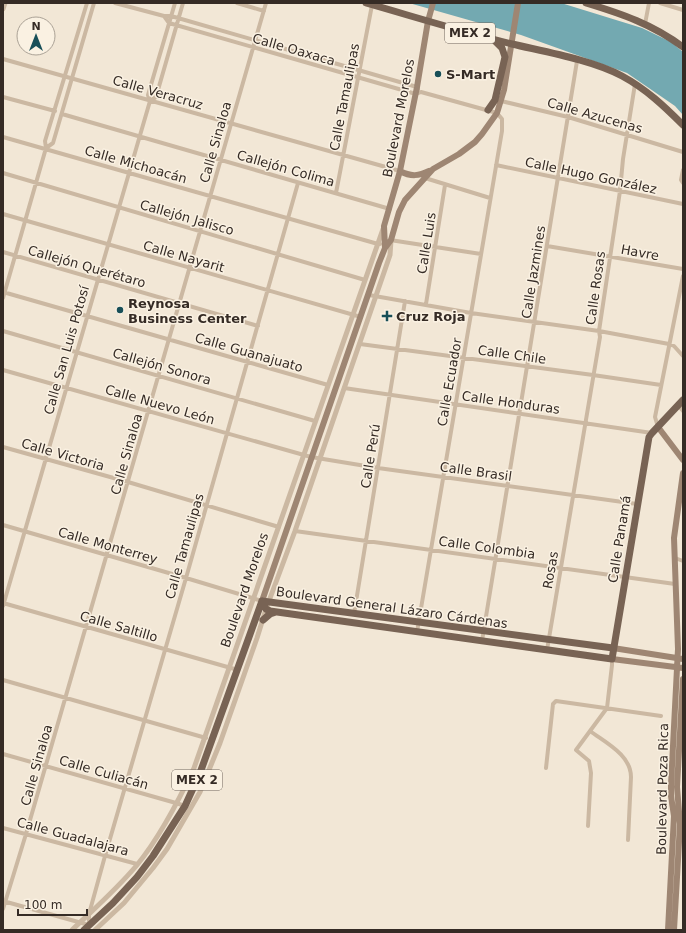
<svg xmlns="http://www.w3.org/2000/svg" width="686" height="933" font-family="'DejaVu Sans',sans-serif">
  <rect width="100%" height="100%" fill="#f2e7d6"/>
  <path fill="#73a9b1" d="M409 3H561L642 28 671 42 683 52V115L675 106 627 73 521 35Z"/>
  <g fill="none" stroke-linecap="round" stroke-linejoin="round">
    <path stroke="#cbb8a2" stroke-width="4" d="M115 3 164 16H171L417 87 418 89
      M237 3 264 11
      M660 3 683 10
      M164 16 169 23 416 94 421 92 497 113 502 119V131L417 632
      M645 24 649 3
      M3 59 400 171
      M3 97 55 111
      M150 101 156 97 183 3
      M501 101 568 117 683 152
      M62 114 390 209
      M3 137 378 244H380
      M46 148 53 143 94 3
      M496 165 683 204
      M683 170 681 180 683 183
      M3 173 365 280
      M425 178 490 198
      M336 193 372 5
      M3 214 361 317
      M390 240 481 254
      M547 246 683 269
      M3 252 258 326
      M3 292 328 385
      M369 295 471 313 599 331 669 344 674 346 683 356
      M3 298 46 148 45 141 87 3
      M426 304 445 185
      M3 331 315 421
      M360 344 593 375 661 385
      M3 370 311 457 378 468 637 504
      M344 388 652 433
      M678 405 683 411
      M658 427 655 417 683 276
      M3 447 128 482 279 527
      M3 525 186 578 262 601
      M295 531 675 584
      M675 558 683 561
      M3 603 238 670
      M3 606 150 101 148 95 175 3
      M354 614 405 301
      M482 641 577 61
      M547 650 600 337 599 331 620 191 623 159 635 84
      M3 680 206 738
      M590 731C606 743 631 755 631 777L628 840
      M3 754 176 803 185 806
      M546 768 553 704 556 701 661 716
      M588 826 591 773 589 761 576 750 590 731 607 708 612 665V659
      M3 828 137 864
      M3 901 89 925V914L105 856 186 578 298 183
      M3 909 26 834 266 3"/>
    <path stroke="#cbb8a2" stroke-width="5" d="M3 9 5 3
      M72 930C94 909 117 889 137 865 159 838 179 800 194 768L383 229
      M95 930 124 903 153 868 167 849 200 792 220 743 257 638 266 609 295 531 390 255 391 240"/>
    <path stroke="#9e8673" stroke-width="6" d="M400 171C411 177 419 176 429 171
      M385 248 384 226 400 171 417 87 428 21 433 3
      M658 427 683 460
      M262 601 379 263 385 248 391 240 399 212 405 200 433 169 459 154 475 142 482 134 497 113 504 90 518 3
      M613 648 683 659
      M612 659 683 668
      M668 930 674 816 671 796V785L678 649 674 538 683 473
      M674 930 680 824 677 787 683 679"/>
    <path stroke="#786354" stroke-width="7" d="M366 3C415 17 463 32 512 44 546 52 592 60 622 76 646 89 664 106 683 125
      M586 3C622 14 652 24 683 47
      M488 110 495 100 505 57 502 48 494 40
      M262 601 266 609 270 611 612 659 649 437 652 433 683 400
      M262 601 613 648
      M263 620 270 614 276 612
      M84 930 113 903 137 877 153 856 185 806 200 773 262 601"/>
  </g>
  <g fill="#184f58" stroke="#faf1e2" stroke-width="1.5">
    <circle cx="438" cy="74" r="4"/>
    <circle cx="120" cy="310" r="4"/>
    <path d="M385 310h4v4h4v4h-4v4h-4v-4h-4v-4h4z"/>
  </g>
  <g text-anchor="middle" stroke-width="3" stroke-linejoin="round" paint-order="stroke">
    <g fill="#faf1e2" stroke="#70665e" stroke-width="1">
      <rect x="445" y="23" width="50" height="20" rx="3"/>
      <rect x="172" y="770" width="50" height="20" rx="3"/>
    </g>
    <g font-size="12" font-weight="bold" fill="#352b25">
      <text x="470" y="37">MEX 2</text>
      <text x="197" y="784">MEX 2</text>
    </g>
    <g font-size="13" fill="#352b25" stroke="#faf1e2">
      <text transform="translate(294 49) rotate(16)" y="5">Calle Oaxaca</text>
      <text transform="translate(158 92) rotate(16)" y="5">Calle Veracruz</text>
      <text transform="translate(344 97) rotate(-79)" y="5">Calle Tamaulipas</text>
      <text transform="translate(595 115) rotate(16)" y="5">Calle Azucenas</text>
      <text transform="translate(398 118) rotate(-79)" y="5">Boulevard Morelos</text>
      <text transform="translate(215 142) rotate(-74)" y="5">Calle Sinaloa</text>
      <text transform="translate(136 164) rotate(16)" y="5">Calle Michoacán</text>
      <text transform="translate(286 168) rotate(16)" y="5">Callejón Colima</text>
      <text transform="translate(591 175) rotate(12)" y="5">Calle Hugo González</text>
      <text transform="translate(187 217) rotate(16)" y="5">Callejón Jalisco</text>
      <text transform="translate(426 243) rotate(-81)" y="5">Calle Luis</text>
      <text transform="translate(640 252) rotate(10)" y="5">Havre</text>
      <text transform="translate(184 256) rotate(16)" y="5">Calle Nayarit</text>
      <text transform="translate(87 266) rotate(16)" y="5">Callejón Querétaro</text>
      <text transform="translate(533 272) rotate(-81)" y="5">Calle Jazmines</text>
      <text transform="translate(595 288) rotate(-82)" y="5">Calle Rosas</text>
      <text transform="translate(66 350) rotate(-74)" y="5">Calle San Luis Potosí</text>
      <text transform="translate(249 352) rotate(16)" y="5">Calle Guanajuato</text>
      <text transform="translate(512 354) rotate(8)" y="5">Calle Chile</text>
      <text transform="translate(162 366) rotate(16)" y="5">Callejón Sonora</text>
      <text transform="translate(449 382) rotate(-80)" y="5">Calle Ecuador</text>
      <text transform="translate(511 402) rotate(8)" y="5">Calle Honduras</text>
      <text transform="translate(160 404) rotate(16)" y="5">Calle Nuevo León</text>
      <text transform="translate(63 454) rotate(16)" y="5">Calle Victoria</text>
      <text transform="translate(126 454) rotate(-74)" y="5">Calle Sinaloa</text>
      <text transform="translate(370 456) rotate(-81)" y="5">Calle Perú</text>
      <text transform="translate(476 471) rotate(8)" y="5">Calle Brasil</text>
      <text transform="translate(619 539) rotate(-81)" y="5">Calle Panamá</text>
      <text transform="translate(108 545) rotate(16)" y="5">Calle Monterrey</text>
      <text transform="translate(184 546) rotate(-74)" y="5">Calle Tamaulipas</text>
      <text transform="translate(487 547) rotate(8)" y="5">Calle Colombia</text>
      <text transform="translate(550 570) rotate(-80)" y="5">Rosas</text>
      <text transform="translate(244 590) rotate(-71)" y="5">Boulevard Morelos</text>
      <text transform="translate(392 607) rotate(8)" y="5">Boulevard General Lázaro Cárdenas</text>
      <text transform="translate(119 626) rotate(16)" y="5">Calle Saltillo</text>
      <text transform="translate(36 765) rotate(-74)" y="5">Calle Sinaloa</text>
      <text transform="translate(104 772) rotate(16)" y="5">Calle Culiacán</text>
      <text transform="translate(662 789) rotate(-89)" y="5">Boulevard Poza Rica</text>
      <text transform="translate(73 836) rotate(15)" y="5">Calle Guadalajara</text>
    </g>
    <g font-size="13" font-weight="bold" fill="#352b25" stroke="#faf1e2" text-anchor="start">
      <text x="446" y="79">S-Mart</text>
      <text x="128" y="308">Reynosa<tspan x="128" dy="15">Business Center</tspan></text>
      <text x="396" y="321">Cruz Roja</text>
    </g>
  </g>
  <rect width="686" height="933" fill="none" stroke="#352b25" stroke-width="8"/>
  <g transform="translate(36 36)"><circle r="19" fill="#faf1e2" stroke="#aba296"/>
  <path d="M0-3L7 15L0 10L-7 15Z" fill="#184f58"/>
  <text y="-6" font-size="11" font-weight="bold" text-anchor="middle" fill="#352b25">N</text>
  </g>
  <path d="M18 909v6h69v-6" fill="none" stroke="#352b25" stroke-width="2"/>
  <text x="24" y="909" font-size="12" fill="#352b25" stroke="#faf1e2" stroke-width="3" paint-order="stroke">100 m</text>
</svg>
